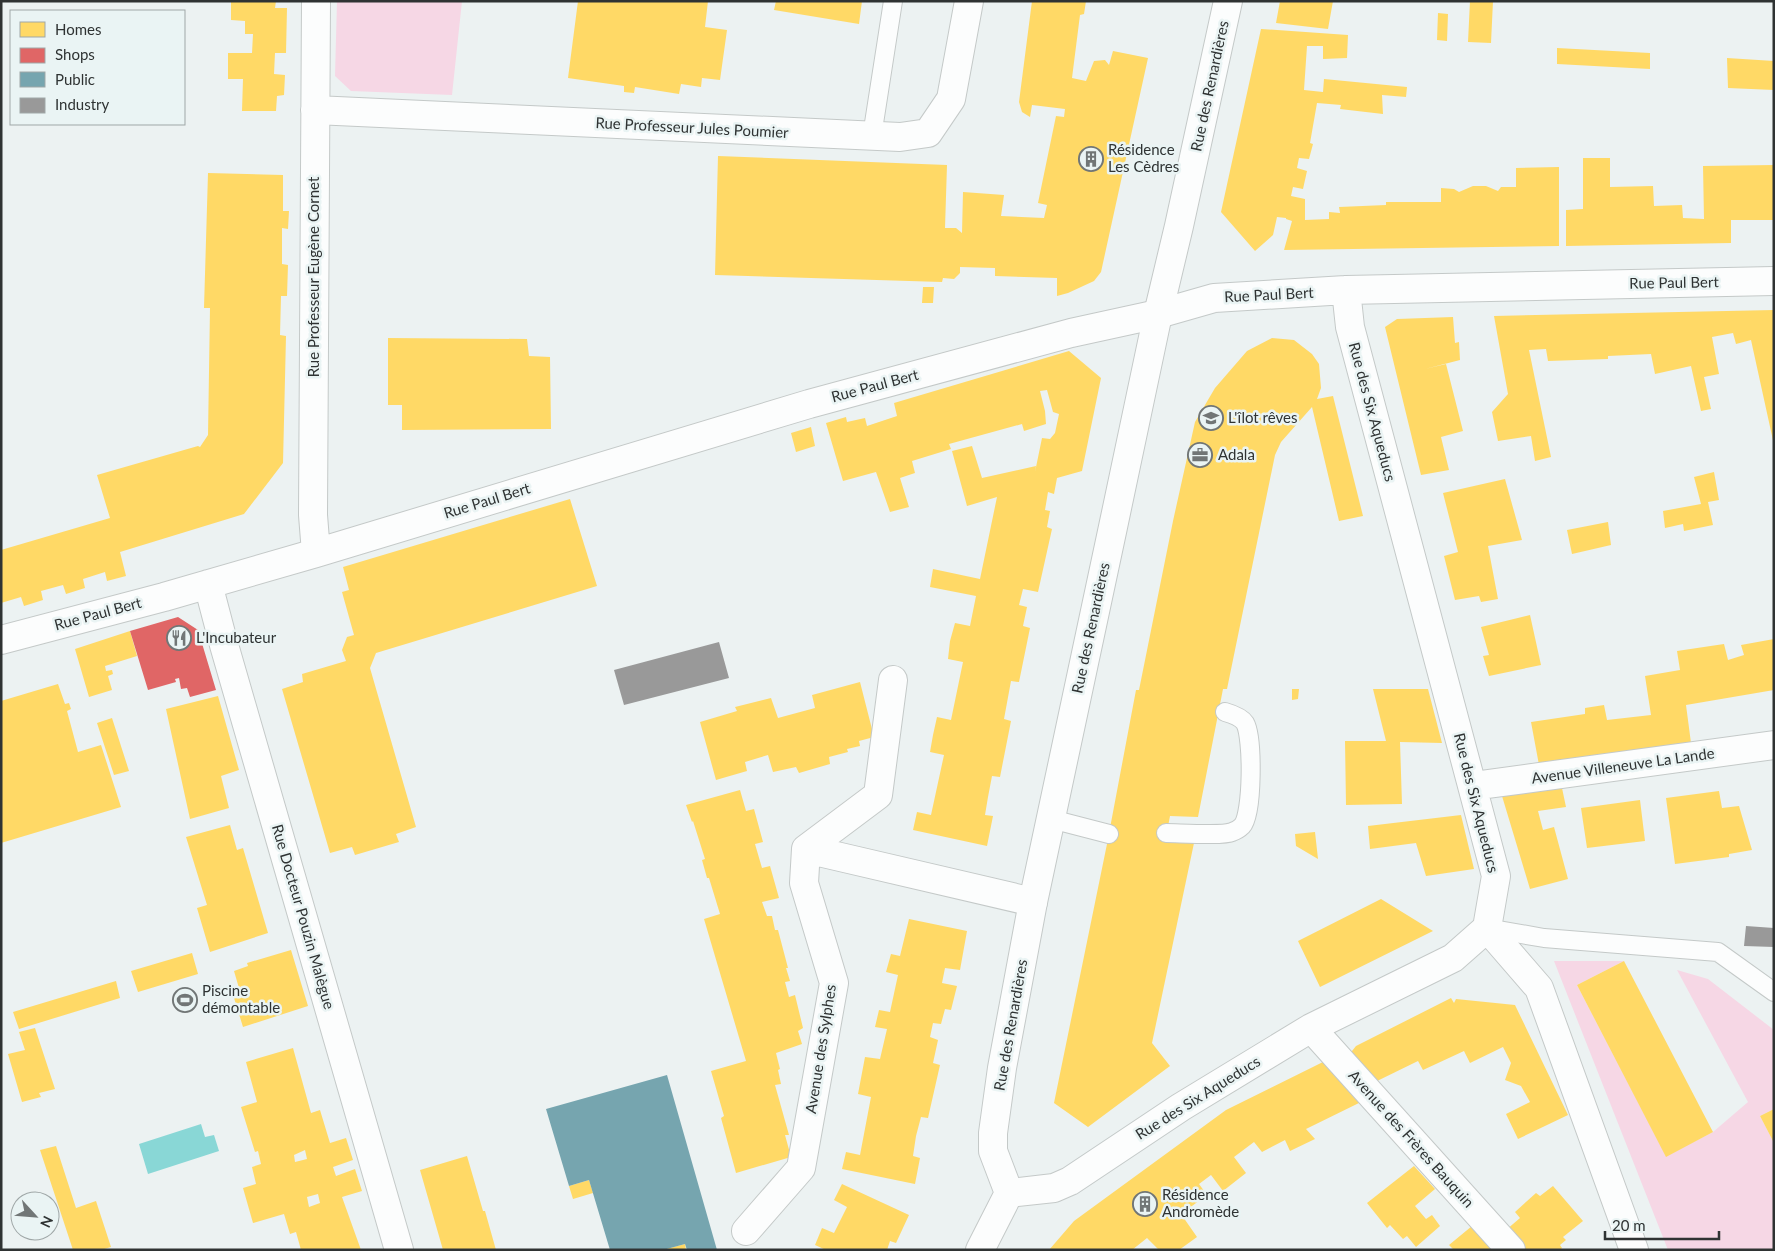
<svg xmlns="http://www.w3.org/2000/svg" width="1775" height="1251" font-family="Lato,sans-serif">
  <rect width="100%" height="100%" fill="#ecf2f2"/>
  <path fill="#f6d7e5" d="M337 1H462L452 95 351 91 335 76Z
    M1554 961H1624L1577 985 1666 1156 1713 1132 1748 1102 1677 970 1708 979 1774 1030V1109L1760 1116 1774 1143V1250H1668Z"/>
  <path fill="#89d7d6" d="M201 1124 205 1137 214 1135 219 1151 148 1174 139 1144Z"/>
  <path fill="#ffd966" fill-rule="evenodd" d="M231 1H276L275 8H287L286 53H275L274 74 285 75 284 95 277 96 276 111H242L243 79H228V53H252L253 34H245V21L231 20Z
    M578 1H708L705 27 727 30 720 80 702 78 701 87 681 84 679 94 635 87 634 93 624 92V86L568 78Z
    M776 1H862L859 24 774 10Z
    M1032 1H1086L1084 14 1080 15 1072 78 1086 81 1094 61 1105 60 1109 65 1113 51 1148 58 1101 272 1094 281 1068 293 1057 296V278L995 276V268L960 267V273L954 279 943 278 942 282 715 275 718 156 947 165 945 228H956L962 233 963 192 1004 195 1001 216 1044 218 1047 205 1038 203 1056 116 1064 117 1065 109 1032 105 1030 117 1022 112 1019 102Z
    M1280 1H1333L1328 29 1276 23Z
    M1470 1H1493L1491 43 1468 42Z
    M1438 13 1448 14 1447 41 1437 40Z
    M1261 29 1348 35 1347 58 1323 59V46H1307L1304 90 1323 92 1324 79 1407 87 1406 97 1382 95 1383 114 1340 109 1341 105 1317 103 1310 143 1313 144 1309 159 1299 158 1297 168 1307 171 1303 189 1293 187 1291 196 1305 199V220L1329 219V212L1340 213 1339 207 1386 205V202H1441V188L1454 189 1459 192 1473 186H1486L1498 191 1501 187H1516V168L1559 167V246L1284 250 1292 221 1286 219V218L1277 217 1273 235 1255 251 1221 212Z
    M1557 48 1650 53V69L1557 64Z
    M1727 58 1774 61V90L1728 88Z
    M1583 158H1610V187L1653 186 1654 206 1682 205 1683 218 1704 219 1703 166 1774 165V220H1731V243L1566 246V210L1583 209Z
    M208 173 283 175V211H289L288 229 282 228V264L288 265 287 296H281L280 335 286 336 283 463 244 514 120 552 126 576 107 581 105 572 83 579 85 588 66 594 63 585 41 591 43 600 24 606 21 597 1 603V550L110 518 97 475 198 446 200 447 208 435 210 308H204Z
    M923 287H934L933 303H922Z
    M1774 310V445L1751 340 1736 344 1733 333 1712 337 1719 374 1704 377 1711 409 1701 411 1691 366 1655 374 1651 354 1608 356V359L1548 361 1546 349 1529 350 1551 457 1535 461 1531 436 1498 441 1492 412 1508 394 1494 316Z
    M1453 317 1455 343 1459 342 1460 360 1425 369 1446 364 1463 431 1441 437 1449 470 1421 475 1385 327 1397 319Z
    M388 338 527 339 529 356 550 357 551 429 402 430V405H388Z
    M1272 338 1294 340 1312 354 1319 364 1321 388 1317 399 1333 396 1363 516 1339 521 1312 407 1281 442 1275 455 1227 689H1223L1198 817 1170 816 1165 842 1194 843 1152 1043 1170 1066 1088 1127 1054 1103 1107 844 1136 690H1139L1173 521 1195 422 1215 388 1247 351Z
    M1069 351 1101 378 1082 471 1057 478 1054 494 1048 492 1045 510 1050 511 1047 527 1052 529 1038 592 1023 589 1019 605 1027 607 1023 626 1030 628 1019 682 1011 681 1004 719 1011 721 1000 777 992 776 988 797 985 815 993 816 987 846 913 830 917 812 931 815 944 755 930 752 933 735 937 717 951 720 963 662 948 659 950 641 955 623 970 626 976 596 930 587 933 569 980 579 997 497 967 506 952 451 972 446 982 478 1036 466 1035 472 1042 438 1050 439 1055 433 1059 414 1053 412 1047 390 1040 391 1045 411 1046 424 1024 431 1022 424 949 444 951 449 912 461 915 473 900 478 909 507 890 512 876 472 843 481 826 423 846 417 847 422 865 418 867 426 897 416 894 403Z
    M811 427 815 446 796 452 791 433Z
    M1714 472 1719 500 1708 502 1713 525 1684 531 1683 524 1665 528 1663 511 1701 504 1694 477Z
    M1505 479 1522 540 1488 546 1498 599 1481 602 1479 596 1455 600 1444 556 1458 552 1443 493Z
    M570 499 597 586 376 653 370 668 416 827 396 834 399 842 355 855 352 847 330 853 282 689 303 682 302 674 346 661 342 650 347 637 354 635 342 592 349 590 343 567Z
    M1608 522 1611 545 1572 554 1567 530Z
    M1530 615 1541 665 1489 676 1483 656 1489 655 1481 627Z
    M130 631 137 656 105 666 106 671 112 670 113 674 108 676 112 690 89 697 75 649Z
    M1774 639V690L1686 705 1691 743 1539 765 1531 722 1585 714V708L1604 705 1607 720 1651 715 1645 676 1680 670 1677 651 1724 644 1728 660 1744 655 1741 645Z
    M860 682 874 737 859 741 860 746 847 749 848 752 829 757 830 764 799 773 796 767 773 772 768 755 745 762 747 771 716 780 700 722 737 711 735 707 771 698 778 718 815 708 812 695Z
    M58 684 65 704 69 703 71 709 67 711 78 752 101 745 121 807 1 843V701Z
    M1292 689H1299L1298 699 1292 700Z
    M1373 689H1428L1442 743 1400 742 1402 804 1346 805 1345 741H1386Z
    M218 696 239 770 221 776 229 808 190 819 166 709Z
    M112 718 129 771 114 775 97 723Z
    M1562 788 1566 807 1538 811 1543 830 1554 827 1568 879 1530 889 1502 796Z
    M740 790 746 811 754 809 763 842 755 844 762 868 770 866 779 898 762 902 767 916H772L775 930H778L788 968H786L790 981 785 982 789 997 795 995 803 1028 798 1031 802 1044 776 1053 780 1069 778 1070 781 1084 775 1085 789 1135H785L791 1157 736 1173 721 1118 724 1116 711 1071 746 1061 704 919 720 914 709 878H707L702 860 705 859 693 821 692 822 686 805Z
    M1719 791 1722 808 1739 806 1752 850 1729 854V857L1675 864 1666 798Z
    M1640 800 1645 841 1587 848 1581 808Z
    M1461 815 1474 869 1426 876 1416 843 1370 849 1368 826Z
    M230 825 237 850 243 848 268 933 210 952 197 908 207 905 186 837Z
    M1315 832 1318 859 1296 846 1295 834Z
    M1381 899 1433 931 1320 987 1298 941Z
    M909 919 967 931 960 970 945 968 942 983 957 986 951 1010 945 1009 941 1024 933 1023 930 1037 938 1040 933 1063 940 1065 928 1118 921 1117 916 1136 913 1156 920 1158 915 1184 842 1169 846 1152 860 1155 871 1097 858 1094 865 1057 880 1059 887 1029 875 1027 879 1010 890 1012 898 975 886 972 891 954 900 956Z
    M291 950 308 1006 243 1027 234 998 241 995 234 971 248 966 247 963Z
    M192 953 198 974 138 992 131 971Z
    M1624 961 1713 1132 1666 1157 1577 985Z
    M116 981 120 998 19 1029 13 1012Z
    M1451 998 1454 1003 1456 999 1515 1005 1568 1115 1518 1139 1506 1114 1530 1102 1521 1086 1505 1080 1511 1063 1503 1047 1470 1063 1464 1051 1423 1070 1418 1061 1373 1083 1348 1056 1356 1046Z
    M35 1028 55 1089 39 1093 41 1097 22 1102 8 1054 25 1050 19 1032Z
    M293 1048 311 1113 320 1110 330 1143 346 1138 353 1160 333 1167 336 1176 355 1169 362 1191 342 1197 361 1250H301L296 1232 290 1234 284 1214 253 1223 243 1188 256 1184 252 1167 261 1164 258 1151 255 1152 241 1107 257 1102 246 1062ZM305 1150 307 1159 295 1162 294 1155ZM318 1194 320 1203 309 1207 307 1197Z
    M1325 1061 1361 1102 1306 1129 1315 1139 1290 1151 1285 1140 1262 1152 1254 1142 1234 1157 1246 1173 1223 1191 1211 1175 1199 1184 1207 1195 1181 1214 1197 1237 1179 1250H1159L1147 1238 1132 1250H1049L1074 1221 1226 1110Z
    M1774 1109V1143L1760 1116Z
    M56 1146 76 1208 96 1201 111 1247 101 1250H73L40 1150Z
    M467 1156 483 1211H485L496 1250H443L420 1170Z
    M1414 1166 1435 1189 1415 1206 1426 1219 1432 1215 1440 1226 1416 1247 1407 1236 1403 1239 1390 1225 1387 1228 1367 1203Z
    M589 1180 593 1193 573 1199 569 1186Z
    M842 1184 909 1215 896 1243 890 1241 887 1250H826L815 1245 822 1228 834 1233 847 1207 834 1200Z
    M1553 1186 1583 1221 1563 1237 1566 1240 1560 1245 1562 1248 1560 1250H1524L1506 1230 1520 1218 1515 1212 1536 1193 1540 1196Z
    M1472 1226 1493 1250H1454L1449 1245Z
    M685 1244 686 1250H666V1249Z"/>
  <path fill="#e06666" d="M178 617 198 630 216 690 190 697 187 688 181 689 179 678 175 679 176 682 148 690 130 631Z"/>
  <path fill="#76a5af" d="M667 1075 717 1250H687L685 1244 663 1250H610L589 1180 569 1186 546 1109Z"/>
  <path fill="#999" d="M719 642 729 678 624 705 614 670Z
    M1746 926 1774 928V947L1744 946Z"/>
  <g fill="none" stroke-linecap="round" stroke-linejoin="round">
    <defs>
      <path id="service" d="M872 136 893 1
        M1051 819 1109 834
        M1166 833C1179 833 1223 836 1232 832 1235 831 1240 828 1242 826 1253 814 1253 737 1245 723 1241 717 1232 714 1225 712
        M1487 928 1544 938 1718 952 1774 992"/>
      <path id="minor" d="M315 110 900 137 928 133 951 99 969 1
        M316 553 313 515 316 1
        M208 584 224 645 399 1250
        M1 640 164 597 316 553 809 404 1071 333 1158 314 1214 298 1346 290 1774 281
        M1473 786 1774 745
        M806 849 1033 902
        M1487 928 1539 988 1634 1250
        M1311 1028 1511 1250
        M1009 1193 1054 1188 1070 1181 1181 1107 1311 1028 1453 958 1487 928 1496 876 1350 327 1346 290
        M746 1231 801 1168 834 983 804 883 806 849 878 795 893 680"/>
      <path id="tertiary" d="M980 1250 1009 1193 993 1151V1133L1002 1068 1033 902 1113 527 1158 314 1179 226 1228 1"/>
    </defs>
    <use href="#service" stroke="#c4c9c8" stroke-width="20"/>
    <use href="#minor" stroke="#c4c9c8" stroke-width="30"/>
    <use href="#tertiary" stroke="#c4c9c8" stroke-width="30"/>
    <use href="#service" stroke="#fcfdfd" stroke-width="18"/>
    <use href="#minor" stroke="#fcfdfd" stroke-width="28"/>
    <use href="#tertiary" stroke="#fcfdfd" stroke-width="28"/>
  </g>
  <defs>
    <symbol id="building-ring" viewBox="-11 -11 22 22"><circle r="9.5" fill="#eaf4f4" stroke="#717676" stroke-width="1.5"/><path d="M-4-6H4V6H1V3H-1V6H-4ZM-2.5-4.3h1.7v1.8h-1.7ZM.8-4.3h1.7v1.8H.8ZM-2.5-1h1.7V.8h-1.7ZM.8-1h1.7V.8H.8Z" fill="#717676"/></symbol>
    <symbol id="school-ring" viewBox="-11 -11 22 22"><circle r="9.5" fill="#eaf4f4" stroke="#717676" stroke-width="1.5"/><path d="M0-5L7-2L0 1L-7-2ZM-4 1L0 2.5L4 1V4Q0 6-4 4Z" fill="#717676"/></symbol>
    <symbol id="office-ring" viewBox="-11 -11 22 22"><circle r="9.5" fill="#eaf4f4" stroke="#717676" stroke-width="1.5"/><path d="M-6-3h4V-5.5h4V-3h4V5H-6ZM-1-4.5V-3h2v-1.5ZM-6 0V1H6V0Z" fill="#717676"/></symbol>
    <symbol id="restaurant-ring" viewBox="-11 -11 22 22"><circle r="9.5" fill="#eaf4f4" stroke="#717676" stroke-width="1.5"/><path d="M-5-6h1v4h1v-4h1v4h1v-4h1v5L-1.5 .5V6h-2V.5L-5-1ZM5-6V6H3V1.5H1.5Q1.5-4 5-6Z" fill="#717676"/></symbol>
    <symbol id="stadium-ring" viewBox="-11 -11 22 22"><circle r="9.5" fill="#eaf4f4" stroke="#717676" stroke-width="1.5"/><path d="M0-5a6.5 5 0 1 0 0 10a6.5 5 0 1 0 0-10ZM-3.5-1.8h7v3.6h-7Z" fill="#717676"/></symbol>
  </defs>
  <g fill-rule="evenodd">
    <use href="#building-ring" x="1077" y="145" width="28" height="28"/>
    <use href="#school-ring" x="1197" y="404" width="28" height="28"/>
    <use href="#office-ring" x="1186" y="441" width="28" height="28"/>
    <use href="#restaurant-ring" x="165" y="624" width="28" height="28"/>
    <use href="#stadium-ring" x="171" y="986" width="28" height="28"/>
    <use href="#building-ring" x="1131" y="1190" width="28" height="28"/>
  </g>
  <g text-anchor="middle" stroke-width="5" stroke-linejoin="round" paint-order="stroke">
    <g font-size="15" fill="#2f3333" stroke="#eaf4f4">
      <text transform="translate(1210 86) rotate(-78)" y="5">Rue des Renardières</text>
      <text transform="translate(692 128) rotate(3)" y="5">Rue Professeur Jules Poumier</text>
      <text transform="translate(314 277) rotate(-90)" y="5">Rue Professeur Eugène Cornet</text>
      <text transform="translate(1674 283) rotate(-1)" y="5">Rue Paul Bert</text>
      <text transform="translate(1269 295) rotate(-3)" y="5">Rue Paul Bert</text>
      <text transform="translate(875 386) rotate(-15)" y="5">Rue Paul Bert</text>
      <text transform="translate(1372 412) rotate(75)" y="5">Rue des Six Aqueducs</text>
      <text transform="translate(487 501) rotate(-17)" y="5">Rue Paul Bert</text>
      <text transform="translate(98 614) rotate(-15)" y="5">Rue Paul Bert</text>
      <text transform="translate(1091 628) rotate(-78)" y="5">Rue des Renardières</text>
      <text transform="translate(1623 766) rotate(-8)" y="5">Avenue Villeneuve La Lande</text>
      <text transform="translate(1476 803) rotate(76)" y="5">Rue des Six Aqueducs</text>
      <text transform="translate(303 917) rotate(74)" y="5">Rue Docteur Pouzin Malègue</text>
      <text transform="translate(1011 1025) rotate(-80)" y="5">Rue des Renardières</text>
      <text transform="translate(821 1049) rotate(-81)" y="5">Avenue des Sylphes</text>
      <text transform="translate(1198 1098) rotate(-32)" y="5">Rue des Six Aqueducs</text>
      <text transform="translate(1411 1139) rotate(48)" y="5">Avenue des Frères Bauquin</text>
    </g>
    <g font-size="15" fill="#2f3333" stroke="#eaf4f4" text-anchor="start">
      <text x="1108" y="155">Résidence<tspan x="1108" dy="17">Les Cèdres</tspan></text>
      <text x="1228" y="423">L'îlot rêves</text>
      <text x="1218" y="460">Adala</text>
      <text x="196" y="643">L'Incubateur</text>
      <text x="202" y="996">Piscine<tspan x="202" dy="17">démontable</tspan></text>
      <text x="1162" y="1200">Résidence<tspan x="1162" dy="17">Andromède</tspan></text>
    </g>
  </g>
  <rect width="1775" height="1251" fill="none" stroke="#2f3333" stroke-width="5"/>
  <rect x="10" y="10" width="175" height="115" fill="#eaf4f4" stroke="#9fa7a7"/>
  <rect x="20" y="22" width="25" height="15" fill="#ffd966" stroke="#9fa7a7"/>
  <text x="55" y="35" font-size="15" fill="#2f3333">Homes</text>
  <rect x="20" y="48" width="25" height="15" fill="#e06666" stroke="#9fa7a7"/>
  <text x="55" y="60" font-size="15" fill="#2f3333">Shops</text>
  <rect x="20" y="72" width="25" height="15" fill="#76a5af" stroke="#9fa7a7"/>
  <text x="55" y="85" font-size="15" fill="#2f3333">Public</text>
  <rect x="20" y="98" width="25" height="15" fill="#999999" stroke="#9fa7a7"/>
  <text x="55" y="110" font-size="15" fill="#2f3333">Industry</text>
  <g transform="translate(35 1216) rotate(116)"><circle r="24" fill="#eaf4f4" stroke="#9fa7a7"/>
  <path d="M0-4L9 19L0 12L-9 19Z" fill="#717676"/>
  <text y="-8" font-size="14" font-weight="bold" text-anchor="middle" fill="#2f3333">N</text>
  </g>
  <path d="M1605 1231v8h114v-8" fill="none" stroke="#2f3333" stroke-width="2.5"/>
  <text x="1612" y="1231" font-size="15" fill="#2f3333" stroke="#eaf4f4" stroke-width="4" paint-order="stroke">20 m</text>
</svg>
